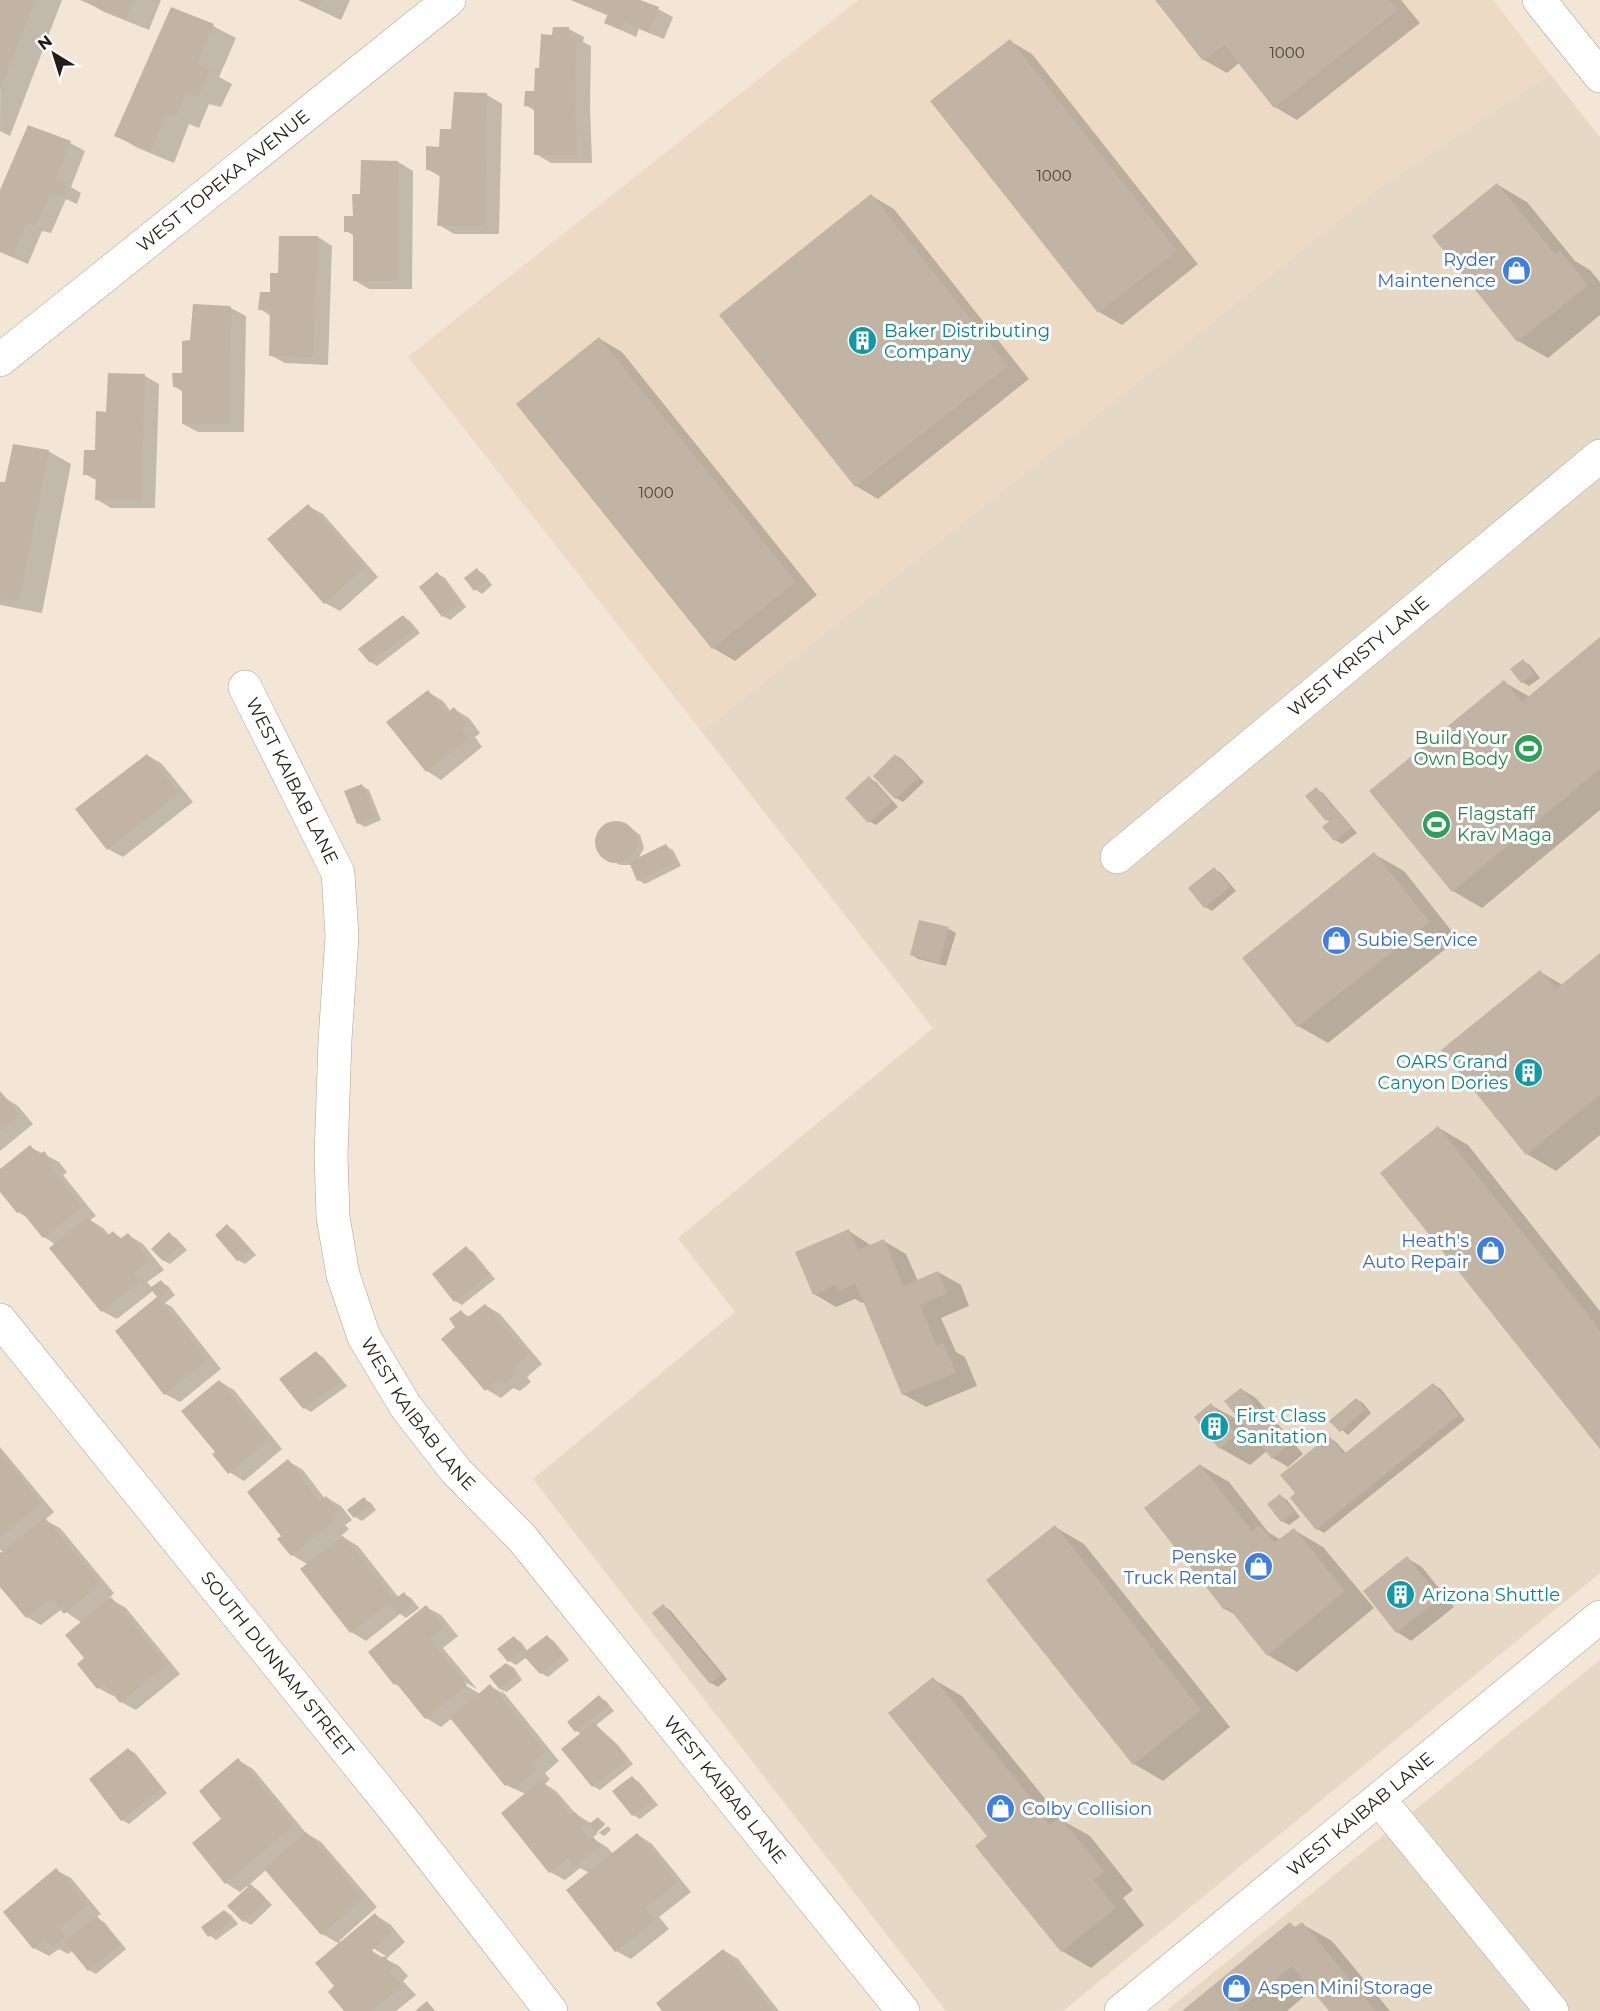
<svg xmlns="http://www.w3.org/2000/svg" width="1600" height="2011" font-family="Montserrat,sans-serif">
  <rect width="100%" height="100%" fill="#f3e6d6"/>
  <path fill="#e5d8c4" d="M1550 74 1600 137V1573L1063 2011H946L533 1479 735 1312 678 1238 933 1028 702 732 1382 186Z
    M1600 1660V2011H1166Z"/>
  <path fill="#ecdac4" d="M858 0H1493L1550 74 1382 186 702 732 408 357Z"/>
  <path fill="#0003" fill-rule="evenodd" d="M1 0H62L10 136 0 131Z
    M83 0H161L149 30 104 12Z
    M298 0H350L341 20Z
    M571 0H635L658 9 673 17 664 39 639 29 636 37 606 23 609 16Z
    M1157 0H1401L1420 23 1297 120 1275 107 1239 63 1227 73 1204 60Z
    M172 9 213 26 236 38 219 77 232 84 221 107 209 104 199 128 189 124 174 163 138 148 116 136Z
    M569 29 584 37 583 42 591 46 590 107 592 163H551L536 154 535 111 526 105 536 93 541 69 554 36Z
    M1010 41 1032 54 1198 264 1122 325 1099 312Z
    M487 95 502 104 499 234H454L439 225 441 177 427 169 452 130Z
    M29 127 70 143 85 151 71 187 81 193 77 204 66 199 51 233 42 231 28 264 0 252V194Z
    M398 162 413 171 412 289H369L354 280 355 236 346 231 354 217 362 196Z
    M1498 185 1527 202 1575 261 1590 270 1600 282V315L1548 358 1518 341 1434 236Z
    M872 196 894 209 1029 379 878 499 856 486Z
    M318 237 332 246 328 365 285 363 270 355 271 316 260 309 271 294 280 274Z
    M231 308 246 316 244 432H198L183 424V392L174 386 184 374 192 342Z
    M600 339 622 352 817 595 735 661 713 648Z
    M145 376 159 384 155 508H111L96 499 98 481 85 474 97 452 108 413Z
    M48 451 71 464 42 613 0 605V483L6 484Z
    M308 506 323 514 378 577 340 611 325 603 269 539Z
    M477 570 484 574 492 585 482 594 475 589Z
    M438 574 445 578 466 607 450 620 443 616Z
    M403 617 410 621 420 633 377 666 371 662Z
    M1600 639V810L1482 908 1453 891 1504 682 1530 697Z
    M1523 661 1530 665 1540 678 1529 686 1522 682Z
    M428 692 443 701 451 712 454 709 469 718 480 733 475 737 482 747 441 780 427 771Z
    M147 755 162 764 193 802 123 857 108 849Z
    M895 755 902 759 924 782 903 802 896 798Z
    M869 778 876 782 898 807 876 825 869 821Z
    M362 786 369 790 381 820 365 827 358 823Z
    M1316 789 1323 793 1357 833 1342 844 1335 840 1331 822 1327 820Z
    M614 822 627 825 640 835 644 848 638 859 666 846 673 850 681 866 645 884 638 880 631 865H620L601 854 597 841 602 829Z
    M1374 854 1404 871 1458 939 1328 1043 1298 1026 1244 958Z
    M1214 869 1221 873 1236 891 1212 911 1205 907Z
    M920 922 949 929 956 933 946 966 918 959 912 955Z
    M1600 955V1135L1556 1171 1527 1154 1540 972 1563 985Z
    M0 1091 7 1099 18 1106 33 1124 0 1151Z
    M1439 1128 1468 1145 1600 1311V1447Z
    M30 1147 59 1162 67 1172 63 1175 96 1216 90 1220 103 1228 110 1236 113 1233 123 1239 128 1235 143 1244 164 1270 147 1282 152 1288 161 1282 168 1286 175 1295 165 1303 172 1307 221 1369 180 1402 165 1394 117 1332 159 1297 154 1290 117 1319 102 1311 56 1245 44 1237 28 1218 18 1212 0 1190V1171Z
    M227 1226 234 1230 256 1255 245 1264 238 1260Z
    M849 1231 872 1246 884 1241 906 1254 918 1281 938 1272 961 1285 969 1306 941 1318 956 1352 965 1357 977 1386 926 1407 903 1394 865 1302 862 1303 855 1299 836 1307 814 1294Z
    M169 1234 176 1238 187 1250 170 1264 163 1260Z
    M466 1248 473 1252 495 1279 462 1305 455 1301Z
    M485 1305 500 1314 542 1364 527 1377 531 1382 520 1391 513 1388 501 1398 486 1389 458 1327 461 1312 470 1317Z
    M316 1353 323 1357 347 1386 311 1412 304 1408 282 1379Z
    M219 1381 234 1390 282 1449 244 1481 229 1472 217 1452Z
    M1434 1385 1441 1389 1465 1420 1324 1533 1317 1529 1297 1494 1330 1438 1336 1442 1347 1454Z
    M1241 1389 1256 1398 1303 1454 1288 1467 1273 1458 1267 1451 1250 1465 1220 1448 1211 1405 1245 1424Z
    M1356 1399 1363 1403 1371 1413 1348 1435 1331 1421Z
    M0 1447 54 1512 45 1520 60 1528 114 1593 109 1598 126 1608 180 1674 136 1710 121 1702 115 1694 113 1696 98 1688 87 1658 82 1623 62 1609 41 1625 27 1617 0 1584V1555L4 1552 0 1550Z
    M288 1461 303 1470 325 1499 326 1497 341 1506 352 1520 345 1525 349 1529 341 1536 358 1546 399 1598 404 1594 411 1598 419 1608 406 1618 400 1614 366 1641 351 1632 302 1569 309 1565 292 1555 283 1537Z
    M1200 1465 1229 1482 1268 1532 1281 1540 1294 1530 1323 1547 1374 1608 1297 1672 1268 1655 1237 1616 1225 1609Z
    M1280 1496 1287 1500 1300 1517 1289 1525 1282 1521Z
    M364 1499 371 1503 376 1510 362 1521 355 1517Z
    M1055 1527 1084 1544 1230 1727 1163 1781 1134 1764Z
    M1407 1558 1422 1567 1454 1607 1411 1641 1397 1632Z
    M663 1606 670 1610 727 1679 718 1687 711 1683Z
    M426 1607 441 1615 458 1636 443 1648 477 1689 461 1680 460 1682 480 1694 490 1686 504 1694 491 1677 507 1664 514 1668 522 1680 507 1692 501 1689 559 1761 545 1773 550 1779 545 1784 556 1791 576 1814 592 1824 598 1819 605 1823 597 1830V1834L608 1826 611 1830 604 1836 599 1833 593 1837 597 1841 608 1848 613 1854 638 1835 652 1844 691 1892 659 1917 669 1929 631 1959 616 1951 590 1873 580 1868 565 1880 550 1872 526 1794 506 1785 452 1718 441 1727 426 1718 402 1688 395 1684Z
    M547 1637 554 1641 569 1660 548 1677 541 1673 527 1657 516 1665 509 1661 514 1638 521 1642 528 1652Z
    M933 1679 962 1696 1059 1816 1058 1818 1090 1836 1133 1890 1123 1898 1144 1925 1091 1968 1062 1951 989 1836Z
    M599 1697 606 1701 614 1711 596 1725 618 1745 633 1764 600 1790 593 1786 582 1734 576 1731 569 1722Z
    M128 1749 135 1753 167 1793 129 1824 122 1820Z
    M238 1760 253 1769 306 1833 321 1842 377 1907 339 1941 341 1943 375 1915 390 1924 405 1942 386 1959 399 1966 408 1976 403 1981 416 1995 396 2011H345L336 1986 340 1944 322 1934 266 1870 249 1885 258 1890 272 1905 251 1925 244 1921 249 1888 247 1886 240 1892 226 1883 223 1819ZM366 1944 386 1956 384 1958 365 1947Z
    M632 1778 639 1782 658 1805 640 1819 633 1815 614 1792Z
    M56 1870 71 1878 101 1914 96 1917 104 1922 126 1949 96 1974 89 1970 73 1950 68 1954 59 1949 49 1956 34 1948Z
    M225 1911 231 1915 238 1924 216 1940 209 1935Z
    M1290 1924 1297 1928 1302 1924 1332 1941 1390 2011H1331L1313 1989 1287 2011H1184Z
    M723 1950 738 1959 779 2011H664Z"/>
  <path fill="#c1b4a5" d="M0 0H35L0 91Z
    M80 0H134L126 19Z
    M300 0H322L318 8Z
    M571 0H640L659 7 649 32 624 22 621 30 604 23 608 14Z
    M1155 0H1390L1398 10 1274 108 1224 45 1203 61Z
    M171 7 214 24 197 64 210 70 198 96 186 92 176 116 166 113 151 151 114 136Z
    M553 27H569V35L576 36 575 98 577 155H534V107L524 106 525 91H534L535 68H539L541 34 552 35Z
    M1010 39 1177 251 1098 313 930 101Z
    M454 92 487 93 485 226H437L440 171 426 170V146L439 147 440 129H451Z
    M28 125 71 141 56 179 67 183 62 197 51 192 36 226 27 223 13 257 0 251V190Z
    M361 160 398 161 397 281H353V232H344V216H353L352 194H360Z
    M1497 183 1556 255 1560 251 1588 285 1517 342 1432 236Z
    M871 194 1008 366 855 487 719 315Z
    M279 236H318L313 357 269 356 270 310H258L260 292H270V273H278Z
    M193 304 231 306 230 424H182V388L173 387 172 373H182V341L190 340Z
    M599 337 796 582 712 649 516 404Z
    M108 373 145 374 141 500H95L96 475H83L84 450H95L96 411 106 412Z
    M13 444 49 450 19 601 0 598V482H5Z
    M308 504 364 567 324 604 267 539Z
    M477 568 486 581 474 591 464 578Z
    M437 572 460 603 442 617 419 587Z
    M403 615 414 629 370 663 358 649Z
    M1600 637V769L1452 892 1369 791 1504 680 1522 702Z
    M1523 659 1534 673 1521 683 1510 669Z
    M428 690 446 714 454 707 466 724 461 728 469 738 426 772 386 722Z
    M147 754 179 793 107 850 75 809Z
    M895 754 918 778 895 799 873 776Z
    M869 776 892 802 868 823 845 798Z
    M362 784 375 816 357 824 344 791Z
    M1316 787 1339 813 1351 828 1334 841 1322 827 1339 813 1326 821 1305 796Z
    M595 842a21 21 0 1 1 42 0a21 21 0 1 1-42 0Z
    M666 844 675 862 637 881 629 862Z
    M1374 852 1430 922 1297 1027 1242 958Z
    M1214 867 1230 887 1204 908 1188 888Z
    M919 920 949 927 939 963 910 955Z
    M1600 953V1095L1526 1155 1441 1050 1540 970 1556 989Z
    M3 1096 19 1115 0 1131V1098Z
    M1438 1126 1600 1330V1449L1380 1173Z
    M30 1145 39 1155 44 1151 53 1163 49 1166 82 1207 43 1238 21 1211 17 1213 0 1192V1169Z
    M88 1217 106 1237 113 1231 120 1239 128 1233 150 1261 133 1273 140 1281 101 1312 49 1248Z
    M227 1224 250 1251 237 1261 215 1235Z
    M849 1229 858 1250 884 1239 903 1286 938 1271 947 1293 920 1305 937 1346 943 1343 956 1373 902 1395 856 1284 839 1291 836 1285 813 1295 795 1252Z
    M169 1232 181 1245 163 1261 151 1249Z
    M466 1246 489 1275 454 1302 432 1274Z
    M161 1280 169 1290 159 1299 207 1360 164 1395 115 1331 157 1297 150 1288Z
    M485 1304 528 1355 513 1368 517 1373 504 1384 500 1378 485 1391 441 1339 455 1327 449 1319 461 1310 467 1318Z
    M316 1351 341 1382 303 1409 279 1379Z
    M219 1380 268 1440 228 1474 212 1454 215 1452 181 1411Z
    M1433 1383 1459 1415 1316 1530 1290 1498 1295 1493 1280 1475 1329 1436 1344 1454Z
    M1241 1388 1289 1445 1272 1459 1224 1401Z
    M1356 1398 1365 1409 1340 1432 1329 1421Z
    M1211 1403 1236 1435 1219 1449 1194 1417Z
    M0 1453 41 1503 0 1537Z
    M288 1459 319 1501 326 1496 338 1511 331 1516 335 1520 291 1556 277 1539 281 1536 247 1492Z
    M1200 1464 1252 1531 1259 1525 1274 1543 1294 1528 1345 1591 1267 1656 1228 1607 1224 1610 1144 1508Z
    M1280 1494 1294 1512 1281 1522 1267 1504Z
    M364 1497 370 1505 354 1518 347 1510Z
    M45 1518 100 1584 64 1614 51 1598 26 1618 0 1587V1553Z
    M1055 1525 1201 1710 1133 1765 986 1580Z
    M343 1536 394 1600 404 1592 413 1604 398 1615 389 1603 350 1633 300 1569Z
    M1407 1556 1440 1598 1396 1633 1363 1591Z
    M111 1597 166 1665 120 1703 104 1683 97 1689 77 1664 84 1658 65 1635Z
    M663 1604 721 1675 710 1684 652 1613Z
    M426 1605 444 1627 429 1639 467 1685 425 1719 396 1683 394 1685 368 1652Z
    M547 1635 563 1655 540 1674 522 1654Z
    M514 1636 524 1650 508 1662 497 1649Z
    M506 1663 516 1676 499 1689 489 1676Z
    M933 1677 1031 1798 1030 1800 1050 1825 1060 1817 1105 1872 1094 1880 1116 1908 1061 1952 975 1846 987 1836 888 1713Z
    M490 1684 545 1752 531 1764 536 1770 514 1789 509 1783 505 1786 450 1718Z
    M599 1695 608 1706 575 1732 567 1722Z
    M594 1722 609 1740 611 1739 627 1760 592 1787 561 1749Z
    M128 1748 161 1788 121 1821 89 1779Z
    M238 1758 293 1825 225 1884 192 1843 221 1819 199 1791Z
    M632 1776 652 1800 632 1816 612 1791Z
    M541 1780 570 1815 575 1812 585 1824 580 1828 590 1840 593 1837 600 1846 574 1866 568 1858 549 1873 501 1813Z
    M598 1817 605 1825 596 1833 589 1824Z
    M306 1832 363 1898 321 1935 264 1869Z
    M637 1833 677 1883 645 1908 655 1920 615 1952 566 1890Z
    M56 1868 87 1905 59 1928 65 1937 52 1947 46 1939 33 1949 3 1912Z
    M251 1884 266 1901 243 1922 227 1906Z
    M224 1910 232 1920 208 1937 201 1927Z
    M375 1913 391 1933 372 1950 380 1960 384 1956 394 1967 389 1972 402 1986 371 2011H344L328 1992 334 1986 315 1963Z
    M97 1916 120 1945 88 1971 64 1942Z
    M1290 1922 1294 1928 1302 1922 1376 2011H1329L1292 1966 1237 2011H1182Z
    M723 1949 773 2011H662L656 2003Z
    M427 2001 435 2011H415Z"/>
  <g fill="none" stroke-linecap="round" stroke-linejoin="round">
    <defs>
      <g id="minor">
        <path d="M1539 0 1600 76"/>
        <path id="s1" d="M0 360 449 0"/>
        <path id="s2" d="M245 687 338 873 342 936 335 1040 331 1156 333 1217 343 1275 364 1337 406 1407 456 1471 522 1538 903 2011"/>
        <path id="s3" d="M1117 857 1600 456"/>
        <path id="s4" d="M0 1320 398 1814 551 2011"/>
        <path d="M1379 1799 1552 2011"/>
        <path id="s5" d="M1121 2011 1600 1617"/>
      </g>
    </defs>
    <use href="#minor" stroke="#aea193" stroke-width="34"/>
    <use href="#minor" stroke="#fff" stroke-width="33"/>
  </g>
  <defs>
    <symbol id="shop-disc" viewBox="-11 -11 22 22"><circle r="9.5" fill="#3f7fe0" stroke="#fff"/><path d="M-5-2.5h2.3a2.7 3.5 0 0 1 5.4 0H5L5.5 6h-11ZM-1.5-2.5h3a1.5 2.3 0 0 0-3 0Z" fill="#fff"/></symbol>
    <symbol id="building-disc" viewBox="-11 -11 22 22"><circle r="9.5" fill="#0f9aa8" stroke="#fff"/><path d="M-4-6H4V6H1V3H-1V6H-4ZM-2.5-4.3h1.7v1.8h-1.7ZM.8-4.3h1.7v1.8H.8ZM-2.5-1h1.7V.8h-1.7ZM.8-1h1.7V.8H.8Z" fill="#fff"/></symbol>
    <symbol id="stadium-disc" viewBox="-11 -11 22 22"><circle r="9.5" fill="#2e9e5b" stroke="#fff"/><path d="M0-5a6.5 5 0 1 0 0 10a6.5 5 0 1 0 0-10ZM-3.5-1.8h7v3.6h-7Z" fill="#fff"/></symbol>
  </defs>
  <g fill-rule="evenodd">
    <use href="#shop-disc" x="1500" y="254" width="33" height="33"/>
    <use href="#building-disc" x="846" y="324" width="33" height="33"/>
    <use href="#stadium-disc" x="1512" y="732" width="33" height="33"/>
    <use href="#stadium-disc" x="1420" y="808" width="33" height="33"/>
    <use href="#shop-disc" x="1320" y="924" width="33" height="33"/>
    <use href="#building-disc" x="1512" y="1056" width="33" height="33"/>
    <use href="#shop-disc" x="1474" y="1234" width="33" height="33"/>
    <use href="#building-disc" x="1198" y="1410" width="33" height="33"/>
    <use href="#shop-disc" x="1242" y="1550" width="33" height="33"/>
    <use href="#building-disc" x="1384" y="1578" width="33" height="33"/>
    <use href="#shop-disc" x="984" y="1792" width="33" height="33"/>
    <use href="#shop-disc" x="1220" y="1972" width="33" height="33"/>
  </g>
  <g text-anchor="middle" stroke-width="6" stroke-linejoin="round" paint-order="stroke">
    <g font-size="15" fill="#4a433b">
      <text x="1287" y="58">1000</text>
      <text x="1054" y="181">1000</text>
      <text x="656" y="498">1000</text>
    </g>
    <g font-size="18" fill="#221d18" stroke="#fff">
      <text dy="6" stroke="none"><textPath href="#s1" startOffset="286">WEST TOPEKA AVENUE</textPath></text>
      <text dy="6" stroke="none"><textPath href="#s3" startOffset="314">WEST KRISTY LANE</textPath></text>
      <text dy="6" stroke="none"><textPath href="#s2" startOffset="105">WEST KAIBAB LANE</textPath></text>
      <text dy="6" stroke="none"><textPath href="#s2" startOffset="771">WEST KAIBAB LANE</textPath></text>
      <text dy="6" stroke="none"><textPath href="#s4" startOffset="442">SOUTH DUNNAM STREET</textPath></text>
      <text dy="6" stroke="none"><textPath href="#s2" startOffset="1257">WEST KAIBAB LANE</textPath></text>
      <text dy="6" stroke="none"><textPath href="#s5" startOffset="310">WEST KAIBAB LANE</textPath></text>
    </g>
    <g font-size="18" fill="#366cbe" stroke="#fff" text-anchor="end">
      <text x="1496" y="266">Ryder<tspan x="1496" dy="21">Maintenence</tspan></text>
      <text x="1357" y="946" text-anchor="start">Subie Service</text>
      <text x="1469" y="1247">Heath's<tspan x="1469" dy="21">Auto Repair</tspan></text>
      <text x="1237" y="1563">Penske<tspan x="1237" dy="21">Truck Rental</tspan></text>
      <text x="1022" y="1815" text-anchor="start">Colby Collision</text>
      <text x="1258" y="1994" text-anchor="start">Aspen Mini Storage</text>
    </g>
    <g font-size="18" fill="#0d838f" stroke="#fff" text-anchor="start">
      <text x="884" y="337">Baker Distributing<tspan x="884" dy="21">Company</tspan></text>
      <text x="1508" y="1068" text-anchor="end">OARS Grand<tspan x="1508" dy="21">Canyon Dories</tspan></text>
      <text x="1236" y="1422">First Class<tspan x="1236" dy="21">Sanitation</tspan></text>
      <text x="1422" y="1601">Arizona Shuttle</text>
    </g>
    <g font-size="18" fill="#27864d" stroke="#fff" text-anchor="end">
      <text x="1508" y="744">Build Your<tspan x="1508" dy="21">Own Body</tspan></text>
      <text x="1457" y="820" text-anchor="start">Flagstaff<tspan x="1457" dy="21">Krav Maga</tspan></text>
    </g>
  </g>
  <g transform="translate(54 54) rotate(322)" stroke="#ffffff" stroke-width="4.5" paint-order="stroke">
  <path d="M0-4.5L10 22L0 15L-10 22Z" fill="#221d18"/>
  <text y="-9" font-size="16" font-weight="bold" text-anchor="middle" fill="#221d18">N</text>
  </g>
</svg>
